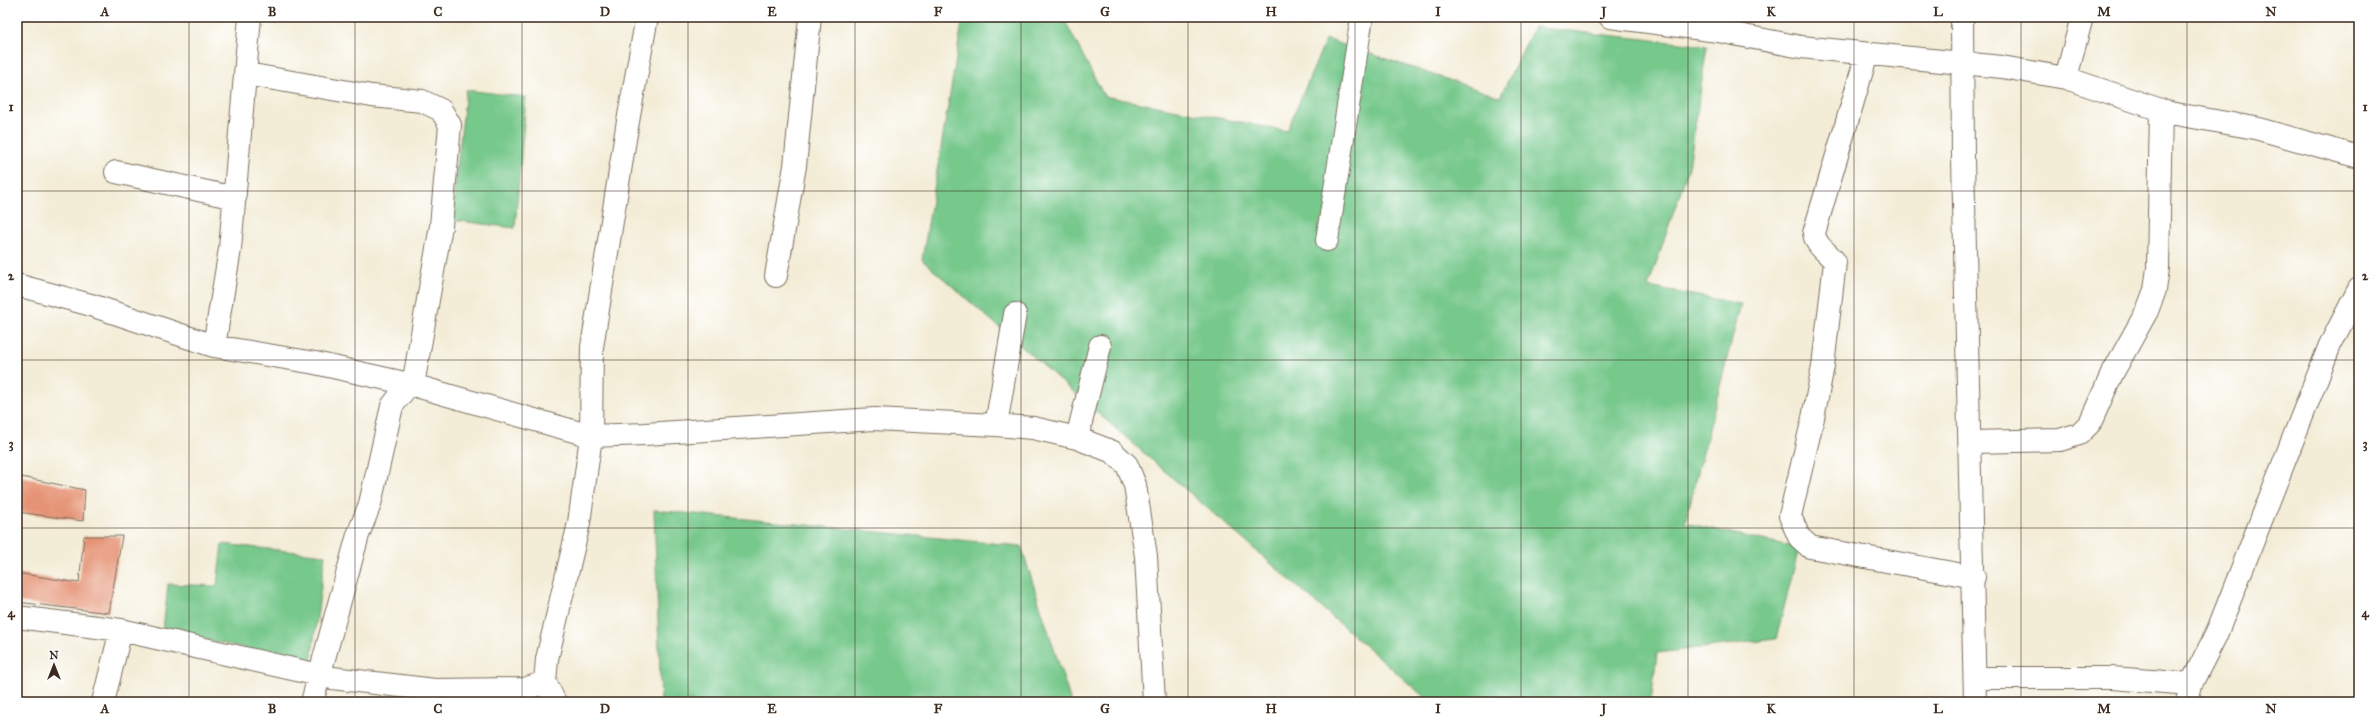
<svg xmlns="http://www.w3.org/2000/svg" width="2376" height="719" font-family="'IM FELL Great Primer',serif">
  <rect width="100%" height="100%" fill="#fff"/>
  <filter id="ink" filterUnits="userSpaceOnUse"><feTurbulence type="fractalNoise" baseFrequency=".025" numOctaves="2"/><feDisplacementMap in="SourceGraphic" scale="8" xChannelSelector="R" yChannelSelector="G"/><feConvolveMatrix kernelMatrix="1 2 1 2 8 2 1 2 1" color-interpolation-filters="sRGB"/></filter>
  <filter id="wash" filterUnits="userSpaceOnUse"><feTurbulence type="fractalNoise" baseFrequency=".012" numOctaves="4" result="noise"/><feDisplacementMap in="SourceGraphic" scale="16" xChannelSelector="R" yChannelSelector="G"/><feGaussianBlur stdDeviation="0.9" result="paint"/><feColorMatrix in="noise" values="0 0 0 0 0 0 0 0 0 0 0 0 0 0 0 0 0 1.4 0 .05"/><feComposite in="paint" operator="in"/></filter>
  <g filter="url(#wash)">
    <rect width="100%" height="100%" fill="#f3ecd6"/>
    <path fill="#76c88b" stroke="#587954" d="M963 17H1063L1104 96 1287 131 1326 39 1500 97 1534 27 1707 46 1689 167 1648 287 1741 304 1685 523 1799 548 1776 639 1657 653 1651 702H1430L922 260Z
      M466 90 526 97 515 228 451 220Z
      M654 510 1021 546 1071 702H661Z
      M222 544 325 555 311 663 163 630 168 584 217 586Z"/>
    <g id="blocks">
      <path fill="#e59374" d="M17 476 85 490 83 521 17 512Z
        M84 536H122L109 613 17 602V573L79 583Z"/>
    </g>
  </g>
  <g filter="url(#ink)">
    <use href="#blocks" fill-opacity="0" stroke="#7b6e5e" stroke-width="1"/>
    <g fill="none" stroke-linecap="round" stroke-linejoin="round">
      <defs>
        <path id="minor" d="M1610 17 1718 31 1801 47 2002 67 2066 78 2170 113 2255 128 2359 157
          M1867 54 1814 233C1816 247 1827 251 1835 262L1823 366 1813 418 1790 516 1799 537 1810 547 1974 577
          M246 74 372 96 422 101 441 110 450 125 441 226 413 385
          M2066 78 2082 17
          M116 172 235 198
          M1327 240 1362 17
          M776 276 795 166 810 17
          M17 285 91 305 214 346 315 363 409 384 591 436 645 434 874 419 996 425 1033 428 1077 438 1113 452 1127 465 1135 485 1146 556 1154 702
          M214 346 230 249 250 17
          M996 425 1015 314
          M1077 438 1100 346
          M1970 442 2060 440 2079 434 2090 423 2112 374 2147 311 2155 290 2158 268 2161 110
          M17 617 121 630 332 678 435 690 434 702
          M1975 678H2112L2191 684
          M435 690 525 689 545 682
          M103 702 121 630
          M312 702 358 535 370 504 392 406 409 384
          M555 702 545 682 547 659 579 523 591 437 592 347 627 127 647 17
          M2187 702 2191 684 2216 635 2330 345 2359 289"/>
        <path id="major" d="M1962 17 1963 158 1975 702"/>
      </defs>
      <use href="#minor" stroke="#7b6e5e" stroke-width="24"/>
      <use href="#major" stroke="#7b6e5e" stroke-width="24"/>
      <use href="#minor" stroke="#fff" stroke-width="22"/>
      <use href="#major" stroke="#fff" stroke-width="22"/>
    </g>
  </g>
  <path fill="none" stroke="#3b2a1e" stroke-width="1" stroke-opacity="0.55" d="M189 17V702M355 17V702M522 17V702M688 17V702M855 17V702M1021 17V702M1188 17V702M1355 17V702M1521 17V702M1688 17V702M1854 17V702M2021 17V702M2187 17V702M17 191H2359M17 360H2359M17 528H2359"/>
  <rect width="2376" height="719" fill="none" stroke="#fff" stroke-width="44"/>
  <g transform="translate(54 665)" stroke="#ffffff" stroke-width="3" paint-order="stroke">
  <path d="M0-3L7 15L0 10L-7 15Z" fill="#3b2a1e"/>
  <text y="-6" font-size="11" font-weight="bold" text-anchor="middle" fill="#3b2a1e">N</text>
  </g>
  <rect x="22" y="22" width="2332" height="675" fill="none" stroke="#3b2a1e" stroke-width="1.5"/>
  <g font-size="13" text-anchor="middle" font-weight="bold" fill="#3b2a1e">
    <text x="105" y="16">A</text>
    <text x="272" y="16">B</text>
    <text x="438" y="16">C</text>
    <text x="605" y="16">D</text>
    <text x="772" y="16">E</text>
    <text x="938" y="16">F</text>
    <text x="1105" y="16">G</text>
    <text x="1271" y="16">H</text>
    <text x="1438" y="16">I</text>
    <text x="1604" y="16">J</text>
    <text x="1771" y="16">K</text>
    <text x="1938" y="16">L</text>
    <text x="2104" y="16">M</text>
    <text x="2271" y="16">N</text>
    <text x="11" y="111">1</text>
    <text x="2365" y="111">1</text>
    <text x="11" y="280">2</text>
    <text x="2365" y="280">2</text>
    <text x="11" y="448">3</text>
    <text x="2365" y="448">3</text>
    <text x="11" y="617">4</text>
    <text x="2365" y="617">4</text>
    <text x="105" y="713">A</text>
    <text x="272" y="713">B</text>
    <text x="438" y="713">C</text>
    <text x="605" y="713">D</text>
    <text x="772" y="713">E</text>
    <text x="938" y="713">F</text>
    <text x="1105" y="713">G</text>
    <text x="1271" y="713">H</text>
    <text x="1438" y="713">I</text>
    <text x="1604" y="713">J</text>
    <text x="1771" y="713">K</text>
    <text x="1938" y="713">L</text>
    <text x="2104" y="713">M</text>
    <text x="2271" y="713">N</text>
  </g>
</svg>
